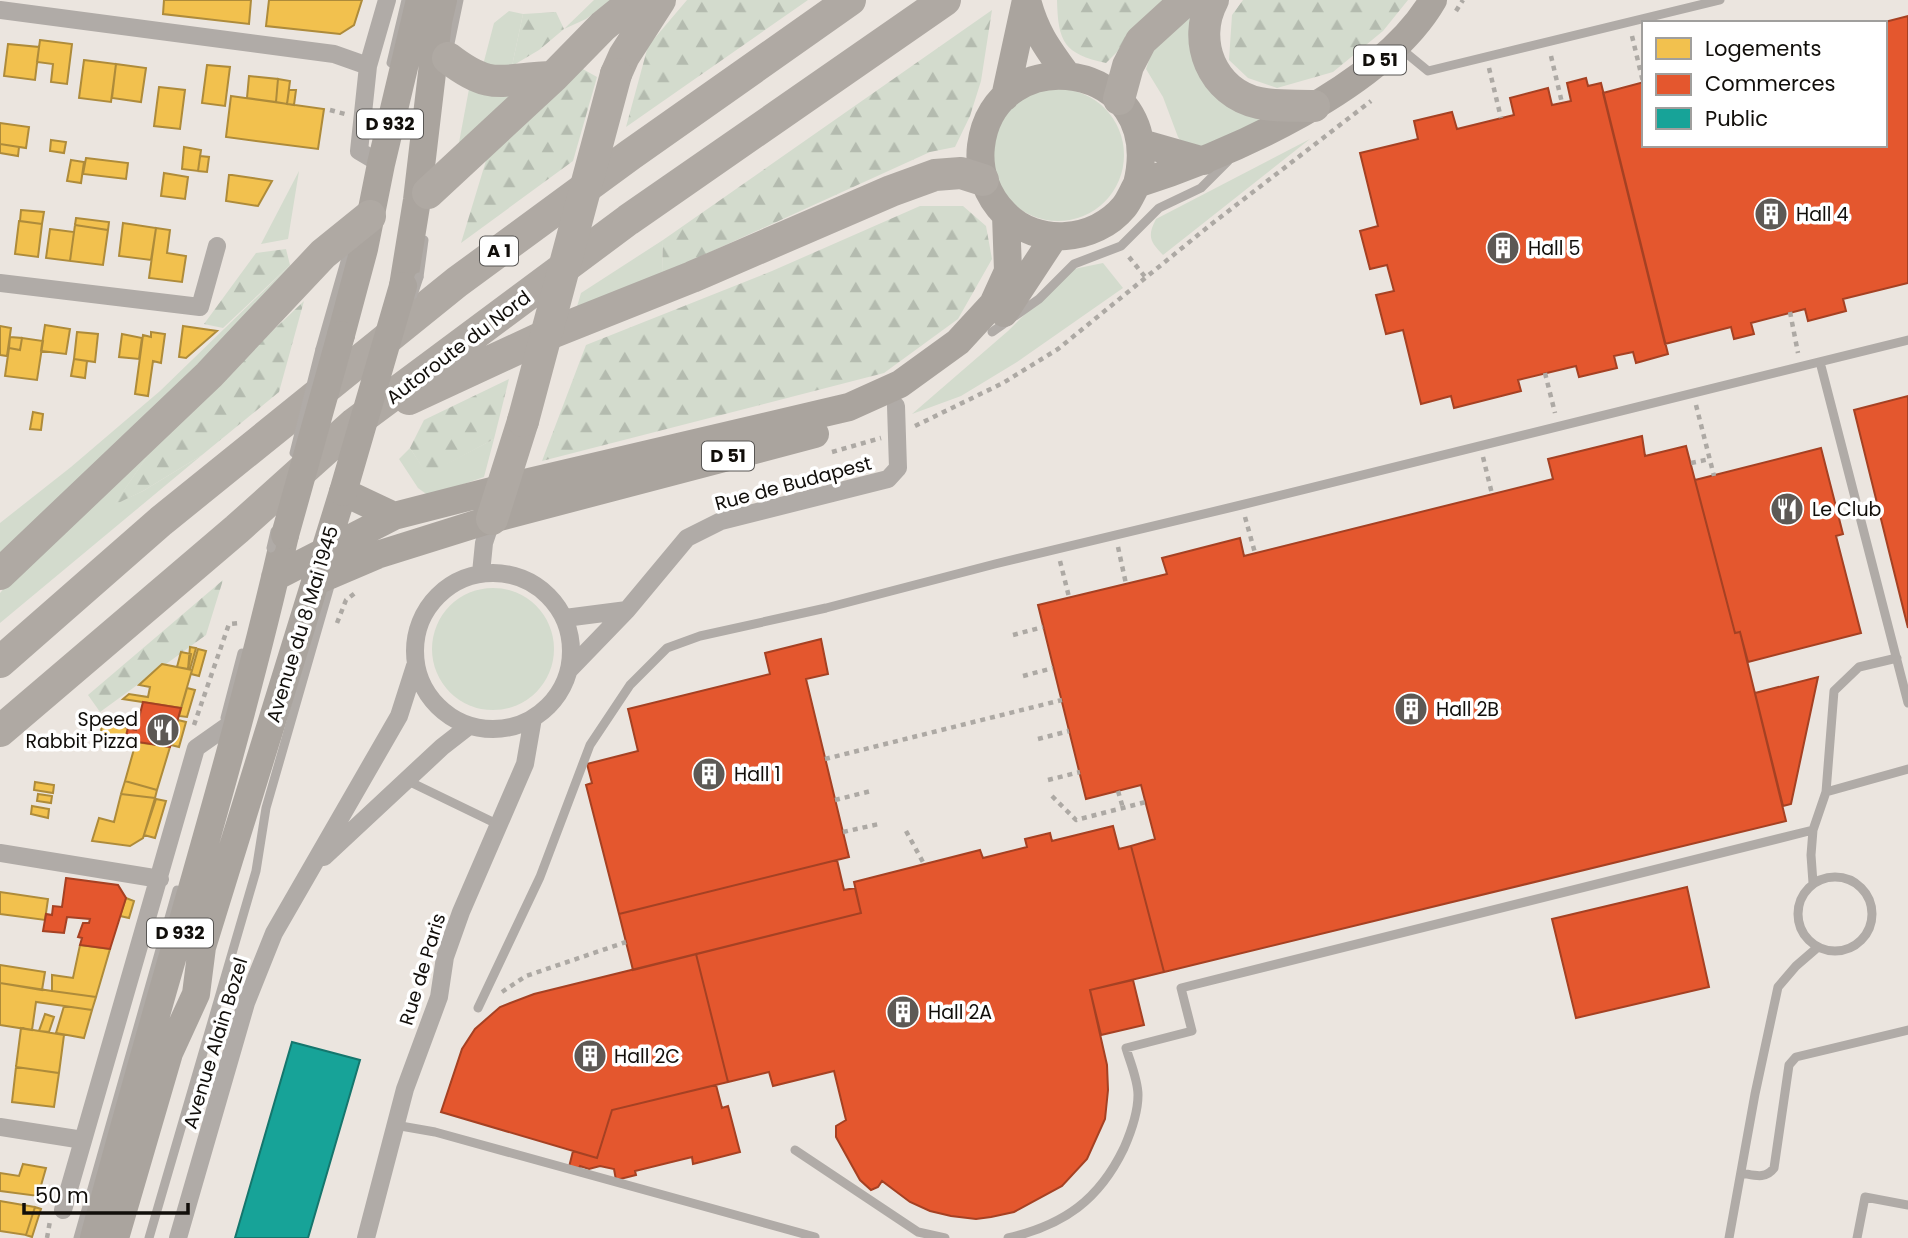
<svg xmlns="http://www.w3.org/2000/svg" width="1908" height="1238" font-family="Poppins,sans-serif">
  <defs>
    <pattern id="forest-firs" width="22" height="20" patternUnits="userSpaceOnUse" patternTransform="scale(1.75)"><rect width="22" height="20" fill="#d3dbcd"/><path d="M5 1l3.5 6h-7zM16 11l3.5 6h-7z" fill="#b4bbaf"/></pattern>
  </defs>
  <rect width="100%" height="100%" fill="#ebe5df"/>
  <path fill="#d3dbcd" d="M594 0H611L586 19 564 29Z
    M1199 0 1231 105 1260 120 1207 146 1187 150 1178 137 1163 97 1146 69 1152 51Z
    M509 11 523 14 512 66 483 65 494 23Z
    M469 89 513 93 458 148Z
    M992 155a66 66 0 1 1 132 0a66 66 0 1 1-132 0Z
    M1310 139 1163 255C1150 242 1147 236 1156 219Z
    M299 171 288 239 261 244Z
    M663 240 662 274 576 310 581 293Z
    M1103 263 1123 288 1017 362 961 396 912 414 1008 331 1069 270Z
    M290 265 297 270 0 562V523L71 467 160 391Z
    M494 439 484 477 429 496 418 488 399 459 410 448 427 474Z
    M158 440 115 504 143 491 202 455 0 623V593L27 562Z
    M432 649a61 61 0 1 1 122 0a61 61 0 1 1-122 0Z"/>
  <path fill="url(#forest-firs)" d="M687 0H808L626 127 648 46Z
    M1057 0H1164L1130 32 1118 51 1106 63C1064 54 1058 42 1057 0Z
    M1243 0H1408L1383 31 1333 72 1277 88 1248 78 1229 60 1232 15Z
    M992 10 981 81 970 116 955 147 930 152 662 274 663 240Z
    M556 12 564 29 539 50 512 66 523 14Z
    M581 68 597 77 573 161 461 243 488 154Z
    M920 206H963L986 226 992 259 958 319 884 373 542 461 586 345 772 271Z
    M286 249 290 265 223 328 204 324 256 253Z
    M304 301 279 392 202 455 143 491 114 505 158 440Z
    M509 379 494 439 427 475 410 448 424 420Z
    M223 580 206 635 100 712 88 695Z"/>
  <path fill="#f2c14e" stroke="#ae8b3a" stroke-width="2" d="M164 0H251L249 24 163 14Z
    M269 0H362L354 25 340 34 266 26Z
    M40 40 72 44 67 84 51 82 53 64 37 62Z
    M8 44 39 47 35 80 4 76Z
    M84 60 116 64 111 102 79 98Z
    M116 64 146 68 141 102 112 98Z
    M207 65 230 67 225 106 202 103Z
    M249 76 278 79 276 102 247 98Z
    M278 79 290 81 287 104 276 102Z
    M159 87 185 90 180 129 154 126Z
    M289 90H296L294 105 287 104Z
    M231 96 324 109 318 149 226 137Z
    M0 123 29 127 26 148 0 144Z
    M51 140 66 142 64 153 50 151Z
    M0 144 19 147 18 156 0 153Z
    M184 147 201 150 198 171 182 169Z
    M200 156 209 157 207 172 198 171Z
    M86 158 128 163 126 179 83 174Z
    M71 160 84 162 81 183 67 181Z
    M164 173 188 177 185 199 161 196Z
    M229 175H232L272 181 258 206 226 201Z
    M21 210 44 212 42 224 20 221Z
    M76 218 109 222 108 230 75 225Z
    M19 221 42 224 38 257 15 254Z
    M123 223 156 228 151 260 119 256Z
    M75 225 108 230 103 265 70 261Z
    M156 228 170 230 167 253 186 256 182 282 149 278Z
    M50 229 74 232 70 261 46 258Z
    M45 325 70 329 66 354 41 351Z
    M0 326 11 328 7 356 0 355Z
    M183 326 217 331 186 358 179 357Z
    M77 332 98 334 95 362 74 359Z
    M151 332 165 334 161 363 153 361 148 396 135 394 143 335 151 337Z
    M122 334 142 338 139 359 119 357Z
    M10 337 22 338 20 350 9 348Z
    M22 338 43 341 37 380 5 376 9 348 20 350Z
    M74 359 87 361 85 378 71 376Z
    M33 412 43 414 41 430 30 429Z
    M190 647 196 648 190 669H188Z
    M198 649 206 651 199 676 191 674Z
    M181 652 191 654 188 669 177 667Z
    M162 664 192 670 181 708 123 699 129 694 148 697 150 687 139 685Z
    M187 688 195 690 187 717 179 716Z
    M178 720 186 722 179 747 171 745Z
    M109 723 128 728 125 740 100 737 102 725 109 726Z
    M136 742 170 747 157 790 125 781Z
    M125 781 157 790 155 798 121 794Z
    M35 782 54 785 53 793 34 790Z
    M38 794 52 796 51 803 37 801Z
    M121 794 155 798 143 838 130 846 92 841 99 818 114 822Z
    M156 799 166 801 155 838 144 835Z
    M32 806 49 809 48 818 31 814Z
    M0 892 48 899 45 920 0 914Z
    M126 898 134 901 129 918 120 916Z
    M80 945 110 949 96 997 52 991V975L73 978Z
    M0 965 45 972 42 990 0 983Z
    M0 983 52 991 96 997 92 1010 36 1002 32 1030 0 1025Z
    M64 1006 92 1010 84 1038 56 1033Z
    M45 1014 54 1017 49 1032 39 1031Z
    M21 1028 64 1035 59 1073 16 1067Z
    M16 1067 59 1073 54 1107 12 1102Z
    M23 1164 46 1168 38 1196 0 1191V1173L19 1176Z
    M0 1201 35 1207 26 1235 0 1231Z
    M35 1207 41 1209 32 1237 26 1235Z"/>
  <path fill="#e4572e" stroke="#a54123" stroke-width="2" d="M1908 16V283L1843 299 1846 311 1808 321 1805 309 1751 323 1754 334 1734 339 1731 327 1665 344 1603 93 1644 82V145H1885V23H1881Z
    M1586 78 1588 86 1601 83 1668 354 1636 363 1633 352 1614 356 1617 368 1579 377 1576 366 1518 380 1521 391 1454 408 1451 396 1421 404 1403 330 1386 334 1376 295 1394 291 1387 265 1370 269 1360 231 1378 226 1360 153 1418 139 1414 121 1452 112 1457 129 1514 115 1510 98 1548 88 1552 105 1571 101 1567 83Z
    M1908 396V628L1854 410Z
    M1642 436 1645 456 1686 446 1735 633 1740 632 1786 821 1164 972 1131 846 1155 839 1141 785 1086 799 1038 605 1167 574 1162 558 1240 538 1244 556 1553 479 1548 459Z
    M1821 448 1843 534 1836 536 1861 633 1748 662 1740 632 1735 633 1695 480Z
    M821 639 828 674 806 679 849 857 619 914 586 785 592 783 587 764 638 751 628 709 770 674 765 653Z
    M1818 677 1791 804 1783 806 1755 693Z
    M143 702 181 708 170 747 125 740 128 728 136 730Z
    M1113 826 1119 849 1131 846 1164 972 1090 990 1107 1065 1108 1090 1105 1119 1087 1159 1062 1186 1014 1212 991 1217 976 1219 951 1216 930 1211 910 1202 882 1181 878 1187 871 1190 860 1180 836 1137V1126L846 1120 834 1071 773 1086 769 1072 728 1082 696 954 861 913 854 882 980 850 983 858 1027 847 1025 839 1050 833 1052 841Z
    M837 860 844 890 855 888 861 913 633 970 619 914Z
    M66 878 118 885 126 898 110 949 80 945 82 938 78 937 83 923H89L90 919 67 917 64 933 43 931 46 914 52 915 53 906 62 907Z
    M1687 887 1709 987 1576 1018 1552 919Z
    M696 954 728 1082 612 1110 597 1158 441 1112 462 1049 475 1029 500 1007 534 994Z
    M1133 980 1144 1025 1101 1035 1090 990Z
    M716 1085 722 1108 728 1106 740 1152 693 1164 692 1157 635 1171 636 1175 616 1180 614 1169 600 1166 589 1169 580 1166 578 1170 569 1167 573 1151 597 1158 612 1110Z"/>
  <path fill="#17a398" stroke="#15766d" stroke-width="2" d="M292 1042 360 1060 308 1238H235Z"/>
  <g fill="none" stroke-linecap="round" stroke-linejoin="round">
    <path stroke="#ada9a4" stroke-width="4.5" stroke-dasharray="5 5" stroke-linecap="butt" d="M1456 11 1463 0
      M1632 36 1643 82
      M1551 56 1562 103
      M1489 68 1501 118
      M330 110 345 114
      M1129 257 1146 278
      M1790 312 1798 353
      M1545 373 1555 413
      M1696 405 1714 476
      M915 426 1003 383 1058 349 1209 226 1371 101
      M832 452 881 438
      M1483 457 1492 494
      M1691 463 1710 459
      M1245 517 1255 553
      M1118 547 1126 584
      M1060 561 1069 597
      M337 623 346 600 355 593
      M1013 635 1043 627
      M1023 676 1053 668
      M194 725 229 624 239 623
      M1038 739 1069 731
      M825 759 1062 700
      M1048 780 1080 772
      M1118 791 1123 808
      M1052 796 1076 820 1146 802
      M835 800 871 791
      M906 831 924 864
      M843 832 879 824
      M502 992 526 976 626 942
      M47 1238 50 1221"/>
    <path stroke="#b0aba7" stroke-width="9" d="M1400 48 1428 71 1720 0
      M448 53 459 0
      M391 63 406 0
      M419 277 424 240
      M992 332 1039 299 1074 264 1121 246 1159 208 1201 188 1228 161
      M320 349 350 244
      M1820 362 1908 703
      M225 718 242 653
      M406 780 499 825
      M1826 792 1908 769
      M1798 914a37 37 0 1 1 74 0a37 37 0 1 1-74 0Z
      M1813 883 1811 855 1813 830 1826 792 1834 691 1859 667 1897 658
      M478 1008 540 877 590 745 630 685 667 648 700 636 826 608 995 564 1241 505 1908 340
      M395 1125 435 1132 815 1237
      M795 1150 918 1232 945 1238
      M1741 1173C1754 1175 1765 1180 1774 1168L1789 1065 1796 1057 1908 1030
      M78 1238 177 890
      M149 1238 256 871 266 808 332 579
      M1008 1238C1064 1225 1099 1200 1124 1148 1131 1132 1138 1113 1138 1095 1138 1080 1130 1062 1126 1048L1192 1031 1181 988 1813 830
      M1729 1238 1755 1094 1778 987 1796 966 1818 947
      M1857 1238 1865 1197 1908 1205"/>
    <path stroke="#b0aba7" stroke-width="18" d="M0 10 334 54 368 66
      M381 164 359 151 368 66 387 0
      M0 283 200 307 217 246
      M415 651a78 78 0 1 1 156 0a78 78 0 1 1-156 0Z
      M481 573 484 543 492 519
      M627 610 687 538 721 521 888 479 898 468 896 406
      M565 618 627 610 569 670
      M0 853 160 879
      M324 857 442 747 469 726
      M0 1127 83 1140
      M63 1210 196 748 240 717
      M178 1238 246 1003 274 933 399 716 415 666
      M366 1238 405 1089 439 997 445 957 461 912 525 764 533 718"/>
    <path stroke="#aaa49e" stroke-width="28" d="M1027 0C1035 32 1048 49 1067 75
      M1005 97 1026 0
      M1141 143 1204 161
      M1137 184C1168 59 994 37 981 146 978 171 987 196 1005 214 1037 247 1095 242 1124 207 1129 201 1133 191 1137 184 1230 154 1382 88 1433 0
      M403 286 417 200 438 22 443 0
      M1004 313 1054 237
      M341 335 364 249 381 164 420 0
      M275 577 394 516 503 488 849 407 900 384 958 342 993 304 1008 271 1006 215
      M316 581 377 555 492 519 815 434
      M94 1238C156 1003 231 772 285 535
      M115 1238 169 1053 196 994 202 947 343 492 394 516"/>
    <path stroke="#afa9a3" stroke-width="32" d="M1213 0C1191 41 1212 93 1259 103 1277 107 1296 105 1314 106
      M448 58C493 93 502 78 553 77
      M616 74 624 56 660 0
      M1119 99 1128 66 1141 41 1186 0
      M428 193 553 77 603 26 635 0
      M409 399 549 334 692 277 891 191 935 175 961 173 983 180
      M492 519 523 421
      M0 574 209 375 323 254 370 216
      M0 662 161 521 457 282 630 155 850 0
      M0 731 237 529 355 423 628 220 945 0"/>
    <path stroke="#b0aba7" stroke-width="9" d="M413 295 419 277
      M294 453 320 349
      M271 548 275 531"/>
    <path stroke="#aaa49e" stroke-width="28" d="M343 492 403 286
      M285 535 341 335"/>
    <path stroke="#afa9a3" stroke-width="32" d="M523 421 616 74"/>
  </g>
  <defs>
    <symbol id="building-disc" viewBox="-11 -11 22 22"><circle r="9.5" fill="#5d5955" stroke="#fff"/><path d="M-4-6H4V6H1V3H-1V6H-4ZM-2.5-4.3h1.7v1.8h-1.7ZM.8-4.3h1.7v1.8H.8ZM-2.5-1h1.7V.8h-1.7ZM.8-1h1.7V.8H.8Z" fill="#fff"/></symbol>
    <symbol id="restaurant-disc" viewBox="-11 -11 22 22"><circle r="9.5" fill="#5d5955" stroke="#fff"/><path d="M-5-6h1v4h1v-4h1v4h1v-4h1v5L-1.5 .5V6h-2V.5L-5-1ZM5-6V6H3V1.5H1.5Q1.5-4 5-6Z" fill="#fff"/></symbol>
  </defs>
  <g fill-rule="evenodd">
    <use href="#building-disc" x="1752" y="195" width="38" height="38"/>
    <use href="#building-disc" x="1484" y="229" width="38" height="38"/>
    <use href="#restaurant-disc" x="1768" y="490" width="38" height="38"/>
    <use href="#building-disc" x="1392" y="690" width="38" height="38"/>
    <use href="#restaurant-disc" x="144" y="711" width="38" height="38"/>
    <use href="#building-disc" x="690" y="755" width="38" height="38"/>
    <use href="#building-disc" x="884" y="993" width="38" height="38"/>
    <use href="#building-disc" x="571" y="1037" width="38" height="38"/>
  </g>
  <g text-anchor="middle" stroke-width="7" stroke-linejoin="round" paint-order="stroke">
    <g fill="#fff" stroke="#585654" stroke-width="2">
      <rect x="1354" y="45.5" width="52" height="29" rx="5"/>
      <rect x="357" y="109.5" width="66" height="29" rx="5"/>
      <rect x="480" y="236.5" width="38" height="29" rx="5"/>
      <rect x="702" y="441.5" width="52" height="29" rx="5"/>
      <rect x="147" y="918.5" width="66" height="29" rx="5"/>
    </g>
    <g font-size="18" font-weight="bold" fill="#110e0a">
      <text x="1380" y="66">D 51</text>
      <text x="390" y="130">D 932</text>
      <text x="499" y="257">A 1</text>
      <text x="728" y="462">D 51</text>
      <text x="180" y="939">D 932</text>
    </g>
    <g font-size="19" fill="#110e0a" stroke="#fff" text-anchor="start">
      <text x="1796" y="221">Hall 4</text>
      <text x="1528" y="255">Hall 5</text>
      <text x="1812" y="516">Le Club</text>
      <text x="1436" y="716">Hall 2B</text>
      <text x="138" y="726" text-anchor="end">Speed<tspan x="138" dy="22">Rabbit Pizza</tspan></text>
      <text x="734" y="781">Hall 1</text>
      <text x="928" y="1019">Hall 2A</text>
      <text x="614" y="1063">Hall 2C</text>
    </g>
    <g font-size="19" fill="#110e0a" stroke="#fff">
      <text transform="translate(458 347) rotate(-37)" y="7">Autoroute du Nord</text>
      <text transform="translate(793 483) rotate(-15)" y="7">Rue de Budapest</text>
      <text transform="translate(302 624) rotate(-73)" y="7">Avenue du 8 Mai 1945</text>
      <text transform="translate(422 969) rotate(-73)" y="7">Rue de Paris</text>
      <text transform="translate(215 1043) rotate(-73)" y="7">Avenue Alain Bozel</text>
    </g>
  </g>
  <rect x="1642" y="21" width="245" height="126" fill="#ffffff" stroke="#a09f9d" stroke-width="2"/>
  <rect x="1656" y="38" width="35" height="21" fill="#f2c14e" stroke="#a09f9d" stroke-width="2"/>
  <text x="1705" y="56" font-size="21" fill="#110e0a">Logements</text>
  <rect x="1656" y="74" width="35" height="21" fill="#e4572e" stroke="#a09f9d" stroke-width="2"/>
  <text x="1705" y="91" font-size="21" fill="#110e0a">Commerces</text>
  <rect x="1656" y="108" width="35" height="21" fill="#17a398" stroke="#a09f9d" stroke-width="2"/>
  <text x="1705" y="126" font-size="21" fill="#110e0a">Public</text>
  <path d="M24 1203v10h164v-10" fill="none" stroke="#110e0a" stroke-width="3.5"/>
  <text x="35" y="1203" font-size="21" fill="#110e0a" stroke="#ffffff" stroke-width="5" paint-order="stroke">50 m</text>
</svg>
